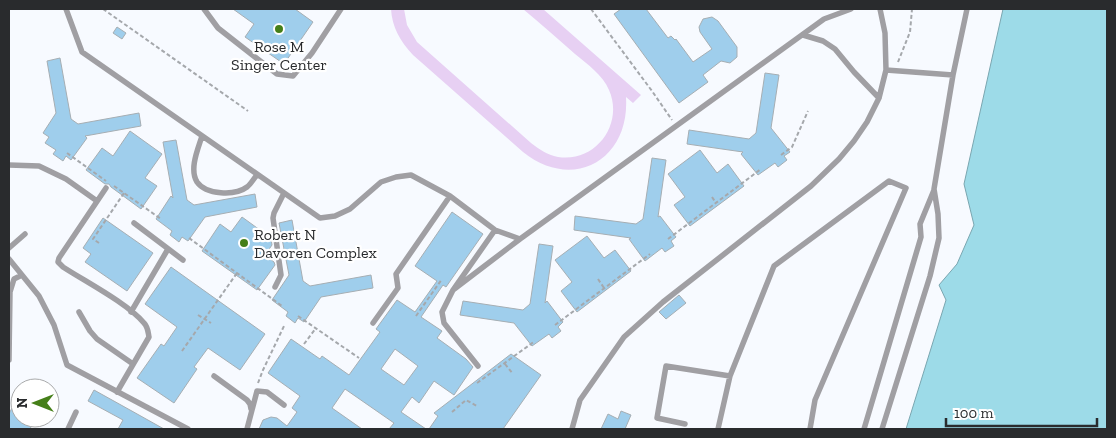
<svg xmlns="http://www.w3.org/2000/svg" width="1116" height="438" font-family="'Zilla Slab',serif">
  <rect width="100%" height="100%" fill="#f7faff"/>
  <path fill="#e7d0f3" d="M391 9H404L407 25 417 42 531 143C539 149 547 155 558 157 596 163 624 124 609 90 603 75 587 64 575 54 558 39 541 24 523 9H543L641 95 633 103 626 97C630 160 573 192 523 152L413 55C400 41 392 27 391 9Z"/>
  <path fill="#9ddbe8" stroke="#7aa6b0" d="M1003 9H1107V429H906L946 300 939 285 957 264 974 225 964 184Z"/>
  <path fill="#9fceec" stroke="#a6aeb3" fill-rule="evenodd" d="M233 9H295L313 22 284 64 245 37 254 24Z
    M621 9H646L668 38 671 36 675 40 676 39 693 62 712 49 700 32 699 27 703 19 712 17 718 21 737 47V57L730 63 721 61 703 75 708 82 679 103 614 14Z
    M117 27 126 33 122 39 113 33Z
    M60 58 71 119 78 124 139 113 141 126 85 136 87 138 71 160 66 156 63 161 53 154 56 150 45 143 49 137 43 133 56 113 47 61Z
    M765 73 779 75 771 128 790 152 784 156 787 160 778 167 775 163 758 175 741 154 743 152 687 144 689 130 749 139 756 133Z
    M130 131 162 154 145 178 157 186 141 209 111 187 109 184H105L86 170 102 148 113 156Z
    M176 140 187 200 194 205 255 194 257 207 205 217 188 241 182 237 179 242 170 235 172 231 156 219 171 196 173 198 163 142Z
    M700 150 717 173 728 164 744 186 690 226 674 205 685 197 668 174Z
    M652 158 666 160 658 217 660 216 676 237 671 241 674 246 665 252 662 248 645 261 629 239 631 238 574 230 575 216 636 224 643 219Z
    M452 212 483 234 446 287 443 285 421 317 442 331 437 338 466 359 473 367 454 395 434 381 419 403 412 397 401 412 426 429H389L394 423 345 389 332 408 362 429H259L263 420 271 417 277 418 287 426 297 412 292 408 300 396 268 373 291 339 320 359 322 356 349 375 380 332 376 329 397 300 415 312 437 281 415 266ZM395 349 418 366 404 385 381 369Z
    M242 217 271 238 272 245 265 255 274 262 275 265 257 290 202 251 220 224 231 232Z
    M103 218 153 253 127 291 85 262 91 254 83 248Z
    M292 220 303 281 310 286 371 275 373 288 321 297 304 322 298 318 295 323 286 316 288 312 272 300 289 275 279 223Z
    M587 236 604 258 615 250 631 271 577 312 561 291 572 282 555 260Z
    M539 244 553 246 545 303 547 301 563 322 558 327 561 331 552 338 549 334 532 346 514 323 460 315 463 301 523 310 530 304Z
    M171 267 265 334 240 370 208 348 194 367 197 369 174 403 137 378 161 344 164 346 177 327 145 304Z
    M679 295 686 303 666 319 659 312Z
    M511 354 541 375 503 429H429L438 416 434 413Z
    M94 390 130 410 164 429H118L123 420 88 401Z
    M20 391V418H35L30 429H9V414Z
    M621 411 631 415 625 429H601L608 414 618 419Z"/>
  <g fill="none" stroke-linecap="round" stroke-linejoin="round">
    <path stroke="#a5a8ac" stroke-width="2" stroke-dasharray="4 2.5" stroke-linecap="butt" d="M103 9 248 111
      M591 9 652 91 672 120
      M898 62 910 32 912 9
      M67 153 106 181
      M781 155 792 147 808 111
      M114 186 161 219
      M712 197 716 203
      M189 238 282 306
      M668 239 761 169
      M99 243 93 239 124 193
      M598 279 604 288
      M198 315 211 323
      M298 316 359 358
      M416 316 442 279
      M555 325 650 254
      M304 344 316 328
      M182 351 237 273
      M505 364 513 374
      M258 383 263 370 285 324
      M477 383 535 341
      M452 412 466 400 477 406"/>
    <path stroke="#a09fa3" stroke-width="5.5" d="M66 9 82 52 320 218 335 216 350 209 381 182 396 177 411 175 450 196 495 230 520 239 824 19 851 9
      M204 9 218 28 255 57 277 74 293 76 312 53 341 9
      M803 35 823 41 835 49 854 72 879 98
      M886 70 953 75
      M202 136C198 149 189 169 197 182 206 195 235 196 247 187 251 184 254 178 257 175
      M9 165 39 166 66 179 97 201
      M106 188 59 258 58 262 63 267C86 282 127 303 144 323 148 327 148 332 149 337L117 392
      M134 223 183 260
      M495 230 453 290 520 239
      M9 248 25 234
      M9 259 39 296 54 325 67 365 188 429
      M275 287 281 275 273 218 274 213 284 193
      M453 290 442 312 444 323 478 366
      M79 312 90 331 97 339 133 364
      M131 312 168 249
      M373 323 398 288 396 274 450 196
      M9 360 10 292 14 279 22 275
      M214 376 247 400 250 404 251 409
      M685 424 657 418 666 366 730 376
      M68 429 76 412
      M247 429 257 391 267 392 284 405
      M572 429 580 400 624 337 663 302 811 186 839 159 854 141 867 122 879 98 886 70 885 33 880 9
      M718 429 730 376 774 266 889 181 906 188 815 400 810 429
      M864 429 921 237 920 224 934 190
      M882 429 930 276 939 238 938 214 934 189 953 75 967 9"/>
  </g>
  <g fill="#457f19" stroke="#fff" stroke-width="2">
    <circle cx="279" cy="29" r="5"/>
    <circle cx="244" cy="243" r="5"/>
  </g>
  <g text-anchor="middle" stroke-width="4.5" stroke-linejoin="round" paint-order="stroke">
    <g font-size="16" fill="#292b2d" stroke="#fff">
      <text x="279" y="52">Rose M<tspan x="279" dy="18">Singer Center</tspan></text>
      <text x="254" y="240" text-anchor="start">Robert N<tspan x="254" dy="18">Davoren Complex</tspan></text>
    </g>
  </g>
  <rect width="1116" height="438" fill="none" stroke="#292b2d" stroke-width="20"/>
  <g transform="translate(35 403) rotate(270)"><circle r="24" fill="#ffffff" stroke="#a9aaab"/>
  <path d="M0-4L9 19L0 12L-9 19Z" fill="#457f19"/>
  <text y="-8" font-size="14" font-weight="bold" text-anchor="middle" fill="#292b2d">N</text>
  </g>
  <path d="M946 418v8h151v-8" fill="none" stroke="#292b2d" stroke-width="2.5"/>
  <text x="954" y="418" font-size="15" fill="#292b2d" stroke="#ffffff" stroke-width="4" paint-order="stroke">100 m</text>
</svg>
